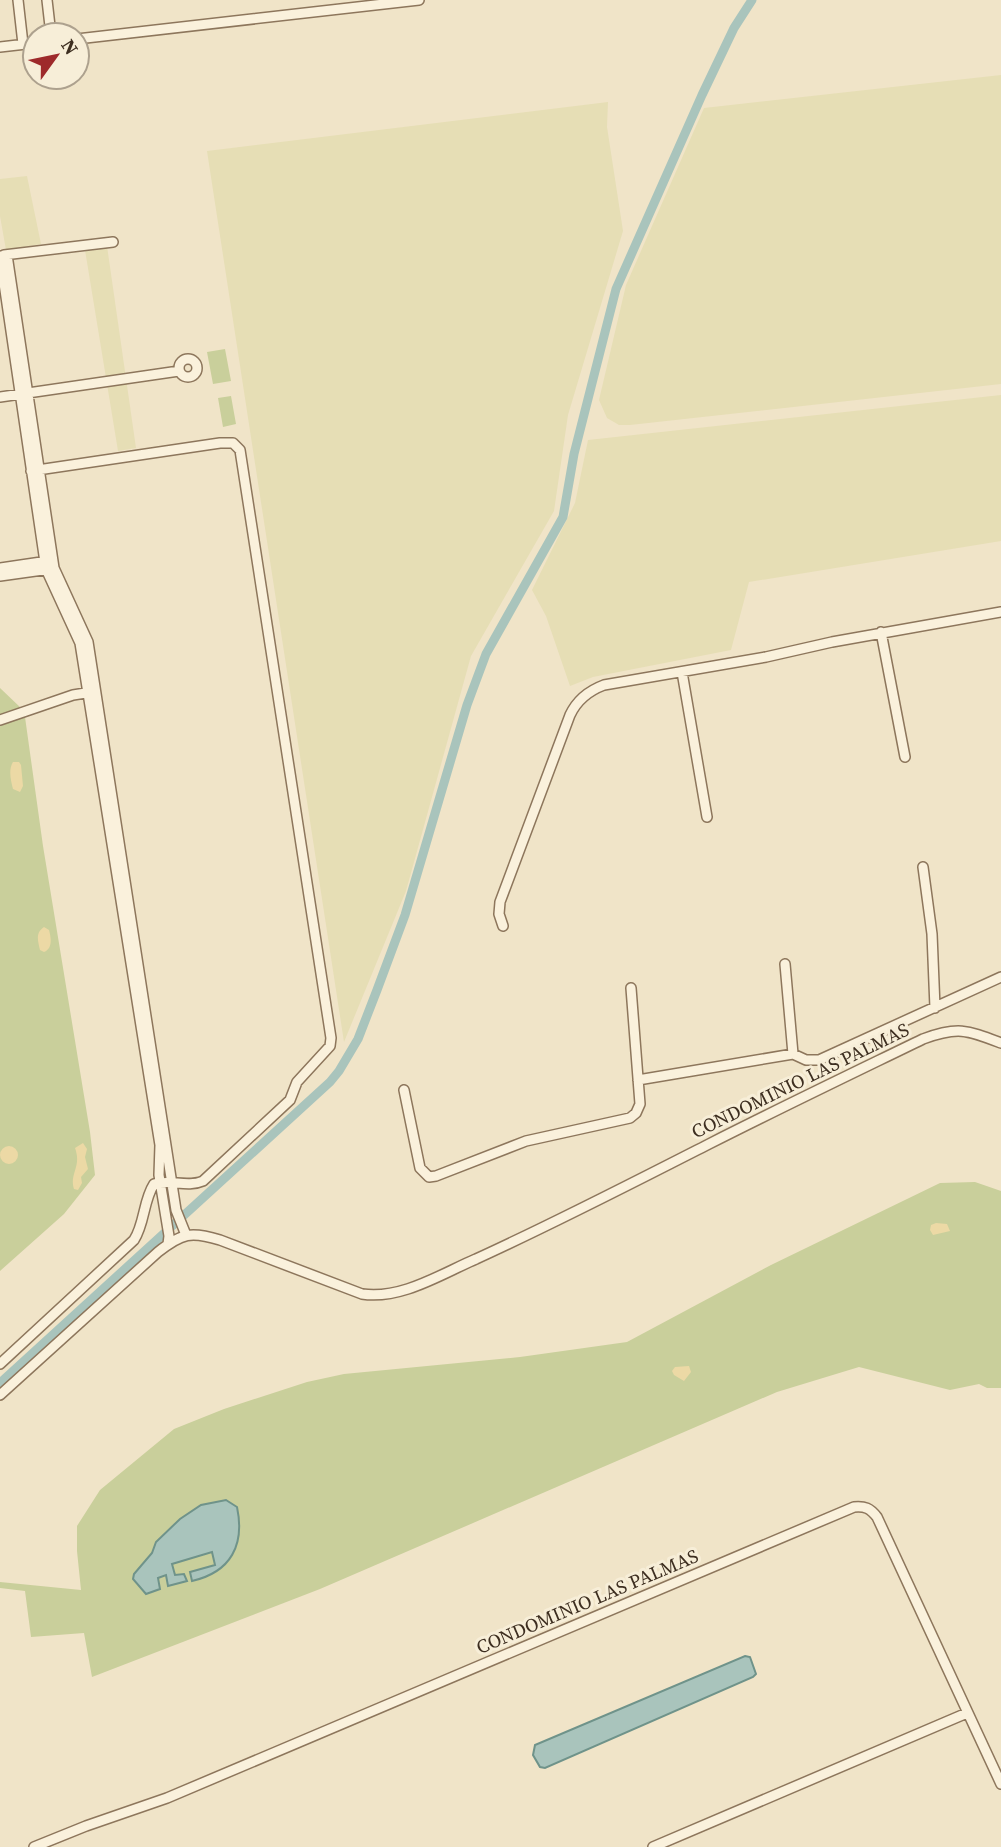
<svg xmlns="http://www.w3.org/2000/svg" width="1001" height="1847" font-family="'Source Serif 4',serif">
  <rect width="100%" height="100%" fill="#f0e4c8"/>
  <path fill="#e6deb5" d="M1001 75V384L630 425H619L607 418 599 400 626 285 704 108Z
    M608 102 607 127 623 231 568 415 554 511 471 656 406 891 344 1042 207 151Z
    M27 176 41 244 6 250 0 216V179Z
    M107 246 136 448 118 451 85 250Z
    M1001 395V541L749 582 731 650 593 677 570 686 546 616 532 590 575 503 588 440Z"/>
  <path fill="#c9cf9b" d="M225 349 231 381 213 384 207 352Z
    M231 396 236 424 223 427 218 398Z
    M0 688 21 708 0 715Z
    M25 717 43 846 90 1132 95 1175 64 1214 0 1271V726Z
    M975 1182 1001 1191V1388H987L979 1384 950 1390 859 1367 777 1392 320 1589 92 1677 84 1633 31 1637 25 1591 0 1588V1582L81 1590 77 1551V1526L100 1490 174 1429 224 1409 307 1382 344 1374 520 1357 627 1342 771 1265 940 1183Z"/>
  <path fill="#ecd9a5" d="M13 762H19L21 765 23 786 20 792 13 789C11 781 8 770 13 762Z
    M44 927 49 930C51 937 53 949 44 952L40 950C38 941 35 933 44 927Z
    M83 1143 87 1149 85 1157 88 1169 81 1177 82 1183 78 1190 74 1189C69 1174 82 1167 75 1148Z
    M0 1155a9 9 0 1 1 18 0a9 9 0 1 1-18 0Z
    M936 1223 947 1224 950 1231 933 1235 930 1230 931 1225Z
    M689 1366 691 1372 684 1381 674 1375 672 1371 675 1367Z"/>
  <path fill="#a9c4bc" stroke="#6f938a" stroke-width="2" d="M226 1500 237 1507C245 1545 231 1572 192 1581L190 1572 215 1565 212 1552 172 1564 175 1575 184 1574 187 1581 168 1586 166 1575 158 1578 160 1589 146 1594 133 1579 134 1574 152 1553 156 1542 180 1519 201 1505Z
    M745 1656 750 1657 756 1674 753 1677 545 1768 540 1767 533 1755 535 1745Z"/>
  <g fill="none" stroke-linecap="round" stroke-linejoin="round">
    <path stroke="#a9c4bc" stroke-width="9" d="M0 1383 330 1082 339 1071 358 1039 377 990 405 915 467 705 486 654 563 517 574 454 616 289 702 95 734 28 752 0"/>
    <defs>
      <path id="minor" d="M18 0 23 44
        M47 0 51 35
        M77 39 419 0
        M0 47 35 43
        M4 255 113 242
        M7 255 54 568 88 642 176 1210 186 1235
        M0 256 46 569 80 643 160 1145 159 1175 169 1236 168 1244
        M179 368a9 9 0 1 1 18 0a9 9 0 1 1-18 0Z
        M0 397 179 371
        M0 568 48 561
        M0 576 50 569
        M881 632 905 757
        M682 672 707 817
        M0 720 73 695 92 692
        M923 867 932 934 935 1008
        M503 926 499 914 500 902 570 715C577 700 588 691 604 685L766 657 832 642 1001 612
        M785 964 793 1054
        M638 1080 793 1054 806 1060H819L1001 977
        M404 1090 420 1168 429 1177 436 1176 526 1141 630 1118 636 1113 640 1104 631 988
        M0 1364 134 1240C145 1223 143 1201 154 1184 170 1179 187 1188 203 1181L290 1100 297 1082 330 1046 331 1038 240 450 233 443H220L31 471
        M0 1395 158 1252C182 1233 191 1231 220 1240L362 1294C401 1300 441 1274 476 1259 555 1223 632 1183 709 1144 780 1108 851 1074 923 1039 958 1026 967 1030 1001 1043
        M34 1847 86 1826 167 1798 854 1507C865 1506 870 1508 877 1517L1001 1784
        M653 1847 967 1713"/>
    </defs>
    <use href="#minor" stroke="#8d765c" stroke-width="12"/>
    <use href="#minor" stroke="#faf1dc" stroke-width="9"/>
  </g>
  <g text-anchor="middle" stroke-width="6" stroke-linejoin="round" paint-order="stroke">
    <g font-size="19" fill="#3d2e20" stroke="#f7eed8">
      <text transform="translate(800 1080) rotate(-26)" y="7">CONDOMINIO LAS PALMAS</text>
      <text transform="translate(587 1601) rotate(-23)" y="7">CONDOMINIO LAS PALMAS</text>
    </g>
  </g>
  <g transform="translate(56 56) rotate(57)"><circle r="33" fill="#f7eed8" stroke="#ada18e" stroke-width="2"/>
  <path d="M0-5L12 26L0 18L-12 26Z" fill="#9e2a2b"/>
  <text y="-10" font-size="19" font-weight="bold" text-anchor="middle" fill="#3d2e20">N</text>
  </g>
</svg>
